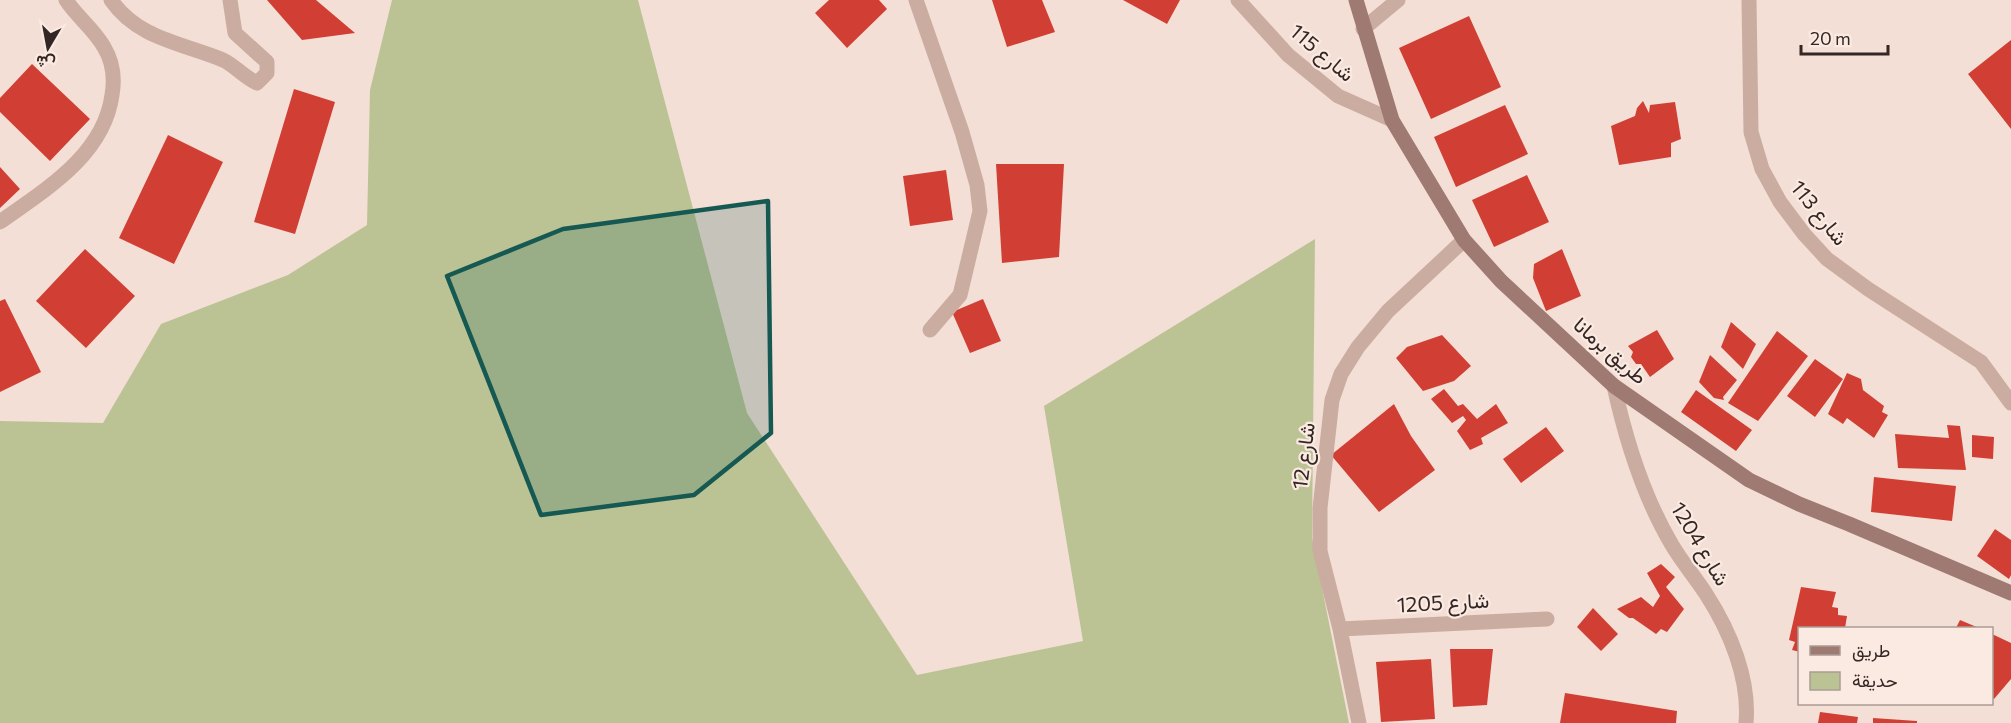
<svg xmlns="http://www.w3.org/2000/svg" width="2011" height="723" font-family="Commissioner,Vazirmatn,sans-serif">
  <rect width="100%" height="100%" fill="#f3dfd5"/>
  <path fill="#bbc394" d="M392 0H638L747 413 917 675 1083 641 1044 406 1315 239 1312 538 1349 723H0V421L103 423 161 324 288 275 367 225 370 90Z"/>
  <path fill="#d13f34" d="M267 0H316L355 33 302 40Z
    M829 0H879L887 9 847 48 815 13Z
    M992 0H1042L1055 32 1007 47Z
    M1123 0H1180L1167 24Z
    M1469 16 1501 87 1431 119 1399 48Z
    M2011 40V129L1968 74Z
    M32 64 90 119 50 161 0 112V98Z
    M294 89 335 102 295 234 254 222Z
    M1643 101 1649 113 1650 105 1675 102 1681 139 1671 143V157L1619 165 1611 126 1635 116 1637 108Z
    M1505 105 1528 154 1456 187 1434 137Z
    M168 135 223 162 174 264 119 238Z
    M996 164H1064L1059 257 1002 263Z
    M0 167 20 189 0 208Z
    M946 170 953 220 910 226 903 176Z
    M1527 175 1549 222 1494 247 1472 200Z
    M85 249 135 296 86 348 36 301Z
    M1562 249 1581 296 1546 311 1533 278 1534 264Z
    M5 299 41 372 0 392V301Z
    M983 299 1001 341 970 353 952 312Z
    M1731 322 1756 344 1743 369 1721 347Z
    M1657 330 1674 359 1650 377 1641 364H1636L1631 357 1633 352 1628 346Z
    M1777 331 1808 356 1758 421 1728 403Z
    M1442 335 1471 366 1454 381 1423 391 1396 358 1407 347Z
    M1710 355 1737 380 1723 397 1724 400 1714 398 1699 382Z
    M1815 359 1843 379 1815 417 1787 396Z
    M1847 373 1861 379 1863 390 1884 406 1882 412 1888 415 1874 438 1847 418 1843 424 1828 414Z
    M1444 389 1458 406 1463 404 1477 419 1496 404 1508 423 1481 438 1483 444 1470 450 1457 431 1466 420 1463 416 1452 423 1431 399Z
    M1696 390 1752 430 1736 451 1681 412Z
    M1394 404 1411 436 1435 470 1379 512 1331 455Z
    M1947 425 1960 426 1966 470 1898 468 1895 434 1949 438Z
    M1546 427 1564 451 1521 483 1503 459Z
    M1972 435 1994 437 1993 459 1972 457Z
    M1874 477 1956 486 1952 521 1871 512Z
    M1995 529 2011 540V575L2009 579 1977 556Z
    M1661 564 1675 577 1666 587 1684 609 1667 632 1661 629 1656 634 1633 618H1629L1617 609 1641 597 1653 607 1660 596 1647 573Z
    M1801 587 1836 592 1832 607 1838 608V615L1847 616 1845 628H1800V652L1792 650 1795 642 1789 640Z
    M1593 608 1618 634 1601 651 1577 627Z
    M1960 620 1979 628H1956Z
    M1992 634 2011 643V679L1994 699 1992 698Z
    M1450 649H1493L1487 705 1453 707Z
    M1431 659 1435 719 1381 722 1376 662Z
    M1565 693 1677 711 1676 723H1560Z
    M1820 712 1858 717 1857 723H1818Z
    M1873 718 1917 721V723H1873Z"/>
  <g fill="none" stroke-linecap="round" stroke-linejoin="round">
    <path stroke="#cbaca0" stroke-width="15" d="M111 0C138 39 182 43 223 60 234 65 244 77 257 83L267 73V62L235 33 230 0
      M916 0 962 132 977 185 980 211 960 295 930 330
      M1238 0 1288 55 1338 96 1392 120
      M1749 0 1751 132 1762 169 1780 202 1804 234 1827 259 1868 289 1981 362 2011 403
      M1363 29 1398 0
      M0 222C45 190 104 155 112 95 115 78 113 62 104 47 94 29 77 17 66 0
      M1614 386C1626 441 1643 496 1672 545 1682 562 1695 577 1706 594 1730 631 1750 679 1746 723
      M1340 629 1547 619
      M1359 723 1340 629 1320 551V508L1332 400 1341 374 1358 347 1388 311 1464 240"/>
    <path stroke="#9f7a72" stroke-width="15" d="M1356 0 1392 120 1464 240 1501 281 1614 386 1749 480 1799 504 1849 524 2011 593"/>
  </g>
  <path fill="#165952" fill-opacity="0.2" stroke="#165952" stroke-width="4.5" stroke-linejoin="round" d="M768 201 771 433 694 495 541 515 447 276 563 229Z"/>
  <g text-anchor="middle" stroke-width="4.5" stroke-linejoin="round" paint-order="stroke">
    <g font-size="21" fill="#342624" stroke="#faeae1">
      <text transform="translate(1322 53) rotate(40)" y="7">شارع 115</text>
      <text transform="translate(1819 213) rotate(51)" y="7">شارع 113</text>
      <text transform="translate(1610 351) rotate(41)" y="7">طريق برمانا</text>
      <text transform="translate(1304 456) rotate(-83)" y="7">شارع 12</text>
      <text transform="translate(1700 544) rotate(59)" y="7">شارع 1204</text>
      <text transform="translate(1443 603) rotate(-3)" y="7">شارع 1205</text>
    </g>
  </g>
  <rect x="1798" y="627" width="195" height="78" fill="#faeae1" stroke="#ab9c95" stroke-width="1.5"/>
  <rect x="1810" y="646" width="30" height="9" fill="#9f7a72" stroke="#ab9c95" stroke-width="1.5"/>
  <text x="1852" y="657" font-size="18" fill="#342624">طريق</text>
  <rect x="1810" y="672" width="30" height="18" fill="#bbc394" stroke="#ab9c95" stroke-width="1.5"/>
  <text x="1852" y="687" font-size="18" fill="#342624">حديقة</text>
  <g transform="translate(48 48) rotate(190)" stroke="#faeae1" stroke-width="4.5" paint-order="stroke">
  <path d="M0-4.5L10 22L0 15L-10 22Z" fill="#342624"/>
  <text y="-9" font-size="16" font-weight="bold" text-anchor="middle" fill="#342624">ش</text>
  </g>
  <path d="M1801 45v9h87v-9" fill="none" stroke="#342624" stroke-width="3"/>
  <text x="1810" y="45" font-size="18" fill="#342624" stroke="#faeae1" stroke-width="4.5" paint-order="stroke">20 m</text>
</svg>
